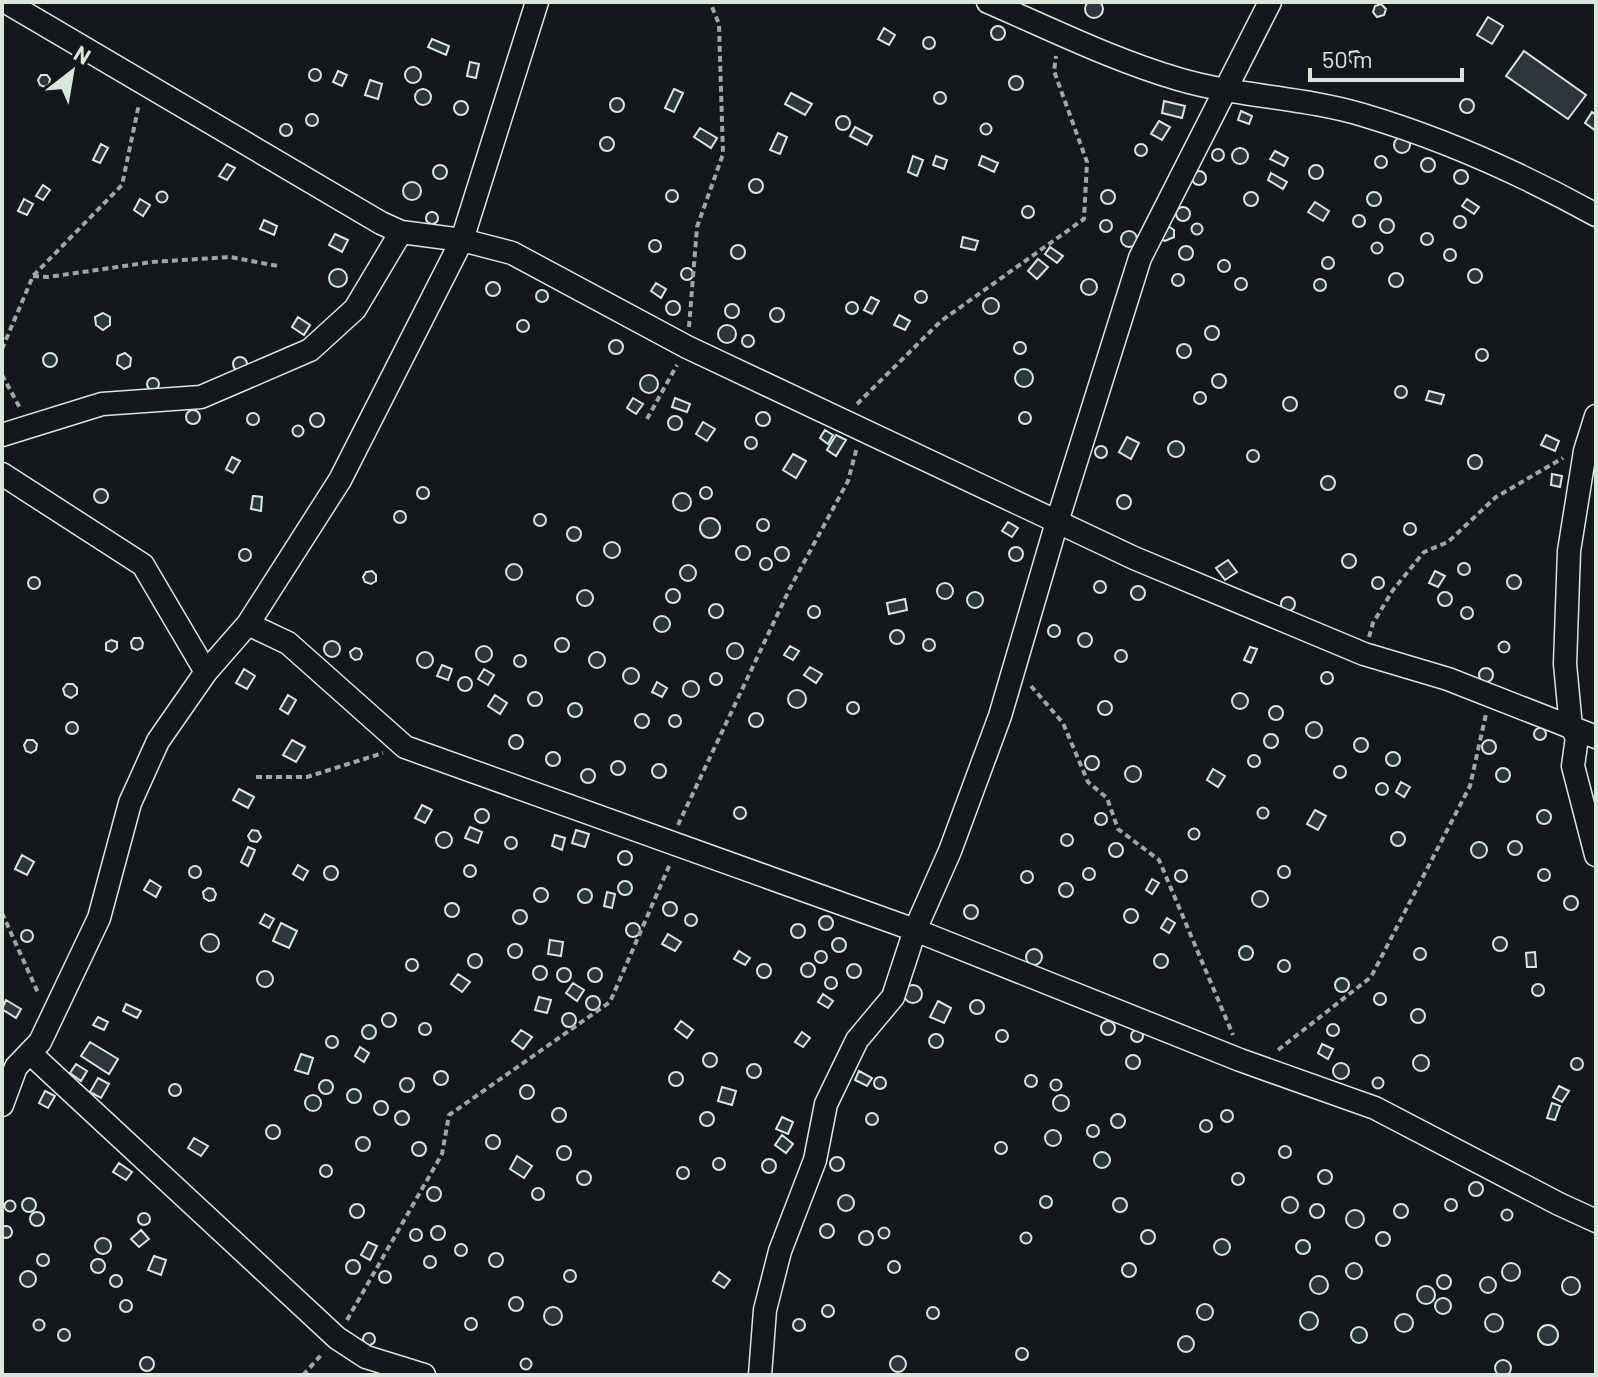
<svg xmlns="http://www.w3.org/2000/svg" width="1598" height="1377" font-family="Barlow,sans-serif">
  <rect width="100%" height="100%" fill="#14181c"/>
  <path fill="#2c363c" stroke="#d8e6dc" stroke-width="2" d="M1085 9a9 9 0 1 1 18 0a9 9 0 1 1-18 0Z
    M1381 4 1386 9 1384 15 1377 17 1373 12 1375 6Z
    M1488 17 1503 26 1492 44 1477 35Z
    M991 33a7 7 0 1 1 14 0a7 7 0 1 1-14 0Z
    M884 28 895 35 889 45 878 39Z
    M923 43a6 6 0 1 1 12 0a6 6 0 1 1-12 0Z
    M432 39 449 46 446 55 428 47Z
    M1357 51 1362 56 1360 62 1353 64 1348 59 1350 52Z
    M1524 51 1586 95 1568 119 1506 76Z
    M470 62 479 64 476 78 467 76Z
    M405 75a8 8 0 1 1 16 0a8 8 0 1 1-16 0Z
    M309 75a6 6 0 1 1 12 0a6 6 0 1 1-12 0Z
    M338 71 347 75 342 86 333 82Z
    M41 75H47L50 79 49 84 45 87 40 85 38 80Z
    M1009 83a7 7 0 1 1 14 0a7 7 0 1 1-14 0Z
    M370 80 382 84 378 99 365 95Z
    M415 97a8 8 0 1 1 16 0a8 8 0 1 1-16 0Z
    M674 89 683 93 674 112 665 108Z
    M934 98a6 6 0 1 1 12 0a6 6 0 1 1-12 0Z
    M791 93 812 104 805 115 785 104Z
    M610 105a7 7 0 1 1 14 0a7 7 0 1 1-14 0Z
    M1460 106a7 7 0 1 1 14 0a7 7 0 1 1-14 0Z
    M454 108a7 7 0 1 1 14 0a7 7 0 1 1-14 0Z
    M1164 101 1185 106 1182 118 1162 113Z
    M1241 111 1252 116 1249 124 1238 120Z
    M1592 112 1596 115V131L1585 123Z
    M306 120a6 6 0 1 1 12 0a6 6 0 1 1-12 0Z
    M836 123a7 7 0 1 1 14 0a7 7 0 1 1-14 0Z
    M1159 121 1170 127 1162 140 1151 134Z
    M980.5 129a5.5 5.5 0 1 1 11 0a5.5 5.5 0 1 1-11 0Z
    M280 130a6 6 0 1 1 12 0a6 6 0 1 1-12 0Z
    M855 127 872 136 867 145 850 136Z
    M700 128 717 138 711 148 694 137Z
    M778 133 787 137 780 154 770 150Z
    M1394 145a8 8 0 1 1 16 0a8 8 0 1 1-16 0Z
    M600 144a7 7 0 1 1 14 0a7 7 0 1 1-14 0Z
    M101 144 108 148 100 163 93 160Z
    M1135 150a6 6 0 1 1 12 0a6 6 0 1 1-12 0Z
    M1232 156a8 8 0 1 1 16 0a8 8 0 1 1-16 0Z
    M1212 155a6 6 0 1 1 12 0a6 6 0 1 1-12 0Z
    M1275 151 1288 158 1284 166 1270 159Z
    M913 156 923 160 917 176 908 172Z
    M936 156 947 160 944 169 933 165Z
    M982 156 998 163 994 172 979 165Z
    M1375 162a6 6 0 1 1 12 0a6 6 0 1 1-12 0Z
    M1421 165a7 7 0 1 1 14 0a7 7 0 1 1-14 0Z
    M227 164 235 168 227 180 219 176Z
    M433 172a7 7 0 1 1 14 0a7 7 0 1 1-14 0Z
    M1309 172a7 7 0 1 1 14 0a7 7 0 1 1-14 0Z
    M1454 177a7 7 0 1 1 14 0a7 7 0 1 1-14 0Z
    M1192 178a7 7 0 1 1 14 0a7 7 0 1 1-14 0Z
    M1271 173 1287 182 1283 189 1268 180Z
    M749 186a7 7 0 1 1 14 0a7 7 0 1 1-14 0Z
    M403 191a9 9 0 1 1 18 0a9 9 0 1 1-18 0Z
    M43 185 50 190 43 200 36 196Z
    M1101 197a7 7 0 1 1 14 0a7 7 0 1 1-14 0Z
    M666 196a6 6 0 1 1 12 0a6 6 0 1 1-12 0Z
    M156.5 197a5.5 5.5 0 1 1 11 0a5.5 5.5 0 1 1-11 0Z
    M1244 199a7 7 0 1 1 14 0a7 7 0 1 1-14 0Z
    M1367 199a7 7 0 1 1 14 0a7 7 0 1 1-14 0Z
    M24 199 33 204 27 215 18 211Z
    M140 199 150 205 143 216 134 210Z
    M1467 199 1479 207 1474 214 1462 206Z
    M1315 202 1329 211 1323 221 1308 212Z
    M1022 212a6 6 0 1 1 12 0a6 6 0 1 1-12 0Z
    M1176 214a7 7 0 1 1 14 0a7 7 0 1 1-14 0Z
    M426 218a6 6 0 1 1 12 0a6 6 0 1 1-12 0Z
    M1353 221a6 6 0 1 1 12 0a6 6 0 1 1-12 0Z
    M1454 222a6 6 0 1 1 12 0a6 6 0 1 1-12 0Z
    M1380 226a7 7 0 1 1 14 0a7 7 0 1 1-14 0Z
    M1100 226a6 6 0 1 1 12 0a6 6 0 1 1-12 0Z
    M264 220 277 226 274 235 260 229Z
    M1191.5 229a5.5 5.5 0 1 1 11 0a5.5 5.5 0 1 1-11 0Z
    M1168 226 1174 230V237L1165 241 1160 239Z
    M1121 239a8 8 0 1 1 16 0a8 8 0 1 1-16 0Z
    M1421 239a6 6 0 1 1 12 0a6 6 0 1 1-12 0Z
    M335 234 348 240 342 252 329 245Z
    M963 237 978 241 975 250 961 247Z
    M649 246a6 6 0 1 1 12 0a6 6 0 1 1-12 0Z
    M1371.5 248a5.5 5.5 0 1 1 11 0a5.5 5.5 0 1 1-11 0Z
    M731 252a7 7 0 1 1 14 0a7 7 0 1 1-14 0Z
    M1179 253a7 7 0 1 1 14 0a7 7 0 1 1-14 0Z
    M1050 247 1063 256 1057 263 1045 254Z
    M1444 255a6 6 0 1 1 12 0a6 6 0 1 1-12 0Z
    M1322 263a6 6 0 1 1 12 0a6 6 0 1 1-12 0Z
    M1038 259 1048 267 1037 279 1028 271Z
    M1218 266a6 6 0 1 1 12 0a6 6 0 1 1-12 0Z
    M681 274a6 6 0 1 1 12 0a6 6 0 1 1-12 0Z
    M329 278a9 9 0 1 1 18 0a9 9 0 1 1-18 0Z
    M1468 276a7 7 0 1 1 14 0a7 7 0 1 1-14 0Z
    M1389 280a7 7 0 1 1 14 0a7 7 0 1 1-14 0Z
    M1172 280a6 6 0 1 1 12 0a6 6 0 1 1-12 0Z
    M1235 284a6 6 0 1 1 12 0a6 6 0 1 1-12 0Z
    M1314 285a6 6 0 1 1 12 0a6 6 0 1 1-12 0Z
    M1081 287a8 8 0 1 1 16 0a8 8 0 1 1-16 0Z
    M486 289a7 7 0 1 1 14 0a7 7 0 1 1-14 0Z
    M656 283 666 289 661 298 651 291Z
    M536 296a6 6 0 1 1 12 0a6 6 0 1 1-12 0Z
    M915 297a6 6 0 1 1 12 0a6 6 0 1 1-12 0Z
    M871 297 879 301 872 314 864 310Z
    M983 306a8 8 0 1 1 16 0a8 8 0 1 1-16 0Z
    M666 308a7 7 0 1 1 14 0a7 7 0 1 1-14 0Z
    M846 308a6 6 0 1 1 12 0a6 6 0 1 1-12 0Z
    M725 311a7 7 0 1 1 14 0a7 7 0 1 1-14 0Z
    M770 315a7 7 0 1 1 14 0a7 7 0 1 1-14 0Z
    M103 313 110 317V325L103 330 96 325 95 317Z
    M899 315 910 321 905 330 894 325Z
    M298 317 310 325 304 335 292 327Z
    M517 326a6 6 0 1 1 12 0a6 6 0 1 1-12 0Z
    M718 334a9 9 0 1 1 18 0a9 9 0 1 1-18 0Z
    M1205 333a7 7 0 1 1 14 0a7 7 0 1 1-14 0Z
    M742 341a6 6 0 1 1 12 0a6 6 0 1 1-12 0Z
    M609 347a7 7 0 1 1 14 0a7 7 0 1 1-14 0Z
    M1014 348a6 6 0 1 1 12 0a6 6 0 1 1-12 0Z
    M1177 351a7 7 0 1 1 14 0a7 7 0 1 1-14 0Z
    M1476 355a6 6 0 1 1 12 0a6 6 0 1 1-12 0Z
    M43 360a7 7 0 1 1 14 0a7 7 0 1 1-14 0Z
    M125 353 131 358 130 366 124 369 117 364 118 356Z
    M233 364a7 7 0 1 1 14 0a7 7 0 1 1-14 0Z
    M1015 378a9 9 0 1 1 18 0a9 9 0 1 1-18 0Z
    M1212 381a7 7 0 1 1 14 0a7 7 0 1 1-14 0Z
    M640 384a9 9 0 1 1 18 0a9 9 0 1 1-18 0Z
    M147 384a6 6 0 1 1 12 0a6 6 0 1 1-12 0Z
    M1395 392a6 6 0 1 1 12 0a6 6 0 1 1-12 0Z
    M1429 391 1444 395 1441 404 1426 400Z
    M1194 398a6 6 0 1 1 12 0a6 6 0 1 1-12 0Z
    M1283 404a7 7 0 1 1 14 0a7 7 0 1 1-14 0Z
    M633 398 643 404 636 414 627 408Z
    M675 398 690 404 687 412 672 407Z
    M186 417a7 7 0 1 1 14 0a7 7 0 1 1-14 0Z
    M1019 418a6 6 0 1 1 12 0a6 6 0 1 1-12 0Z
    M756 419a7 7 0 1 1 14 0a7 7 0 1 1-14 0Z
    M310 420a7 7 0 1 1 14 0a7 7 0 1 1-14 0Z
    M247 419a6 6 0 1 1 12 0a6 6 0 1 1-12 0Z
    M668 423a7 7 0 1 1 14 0a7 7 0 1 1-14 0Z
    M703 422 715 429 707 441 696 434Z
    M292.5 431a5.5 5.5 0 1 1 11 0a5.5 5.5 0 1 1-11 0Z
    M825 430 833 435 828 444 820 438Z
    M836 435 846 440 836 456 827 450Z
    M1546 435 1559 441 1555 451 1541 445Z
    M1127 437 1139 443 1131 459 1119 452Z
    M745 443a6 6 0 1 1 12 0a6 6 0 1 1-12 0Z
    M1168 449a8 8 0 1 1 16 0a8 8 0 1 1-16 0Z
    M1095 452a6 6 0 1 1 12 0a6 6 0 1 1-12 0Z
    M1247 456a6 6 0 1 1 12 0a6 6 0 1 1-12 0Z
    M793 454 806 461 796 478 783 470Z
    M1468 462a7 7 0 1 1 14 0a7 7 0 1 1-14 0Z
    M232 457 240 461 233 473 226 469Z
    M1552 474 1562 476 1560 487 1551 485Z
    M1321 483a7 7 0 1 1 14 0a7 7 0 1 1-14 0Z
    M417 493a6 6 0 1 1 12 0a6 6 0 1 1-12 0Z
    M700 493a6 6 0 1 1 12 0a6 6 0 1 1-12 0Z
    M94 496a7 7 0 1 1 14 0a7 7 0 1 1-14 0Z
    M673 502a9 9 0 1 1 18 0a9 9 0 1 1-18 0Z
    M1117 502a7 7 0 1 1 14 0a7 7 0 1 1-14 0Z
    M253 496 262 497 261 511 251 509Z
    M394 517a6 6 0 1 1 12 0a6 6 0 1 1-12 0Z
    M534 520a6 6 0 1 1 12 0a6 6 0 1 1-12 0Z
    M700 528a10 10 0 1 1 20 0a10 10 0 1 1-20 0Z
    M757 525a6 6 0 1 1 12 0a6 6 0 1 1-12 0Z
    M1008 522 1018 528 1012 537 1002 531Z
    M1404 529a6 6 0 1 1 12 0a6 6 0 1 1-12 0Z
    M567 534a7 7 0 1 1 14 0a7 7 0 1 1-14 0Z
    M604 550a8 8 0 1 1 16 0a8 8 0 1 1-16 0Z
    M736 553a7 7 0 1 1 14 0a7 7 0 1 1-14 0Z
    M1009 554a7 7 0 1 1 14 0a7 7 0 1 1-14 0Z
    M775 554a7 7 0 1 1 14 0a7 7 0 1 1-14 0Z
    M239 555a6 6 0 1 1 12 0a6 6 0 1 1-12 0Z
    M1342 561a7 7 0 1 1 14 0a7 7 0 1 1-14 0Z
    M760 564a6 6 0 1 1 12 0a6 6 0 1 1-12 0Z
    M1228 560 1237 572 1225 580 1216 568Z
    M1458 569a6 6 0 1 1 12 0a6 6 0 1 1-12 0Z
    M506 572a8 8 0 1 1 16 0a8 8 0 1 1-16 0Z
    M680 573a8 8 0 1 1 16 0a8 8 0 1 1-16 0Z
    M372 571 376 575V581L371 584 365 582 363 577 366 572Z
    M1435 571 1445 576 1438 587 1429 583Z
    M1507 582a7 7 0 1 1 14 0a7 7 0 1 1-14 0Z
    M1372 583a6 6 0 1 1 12 0a6 6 0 1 1-12 0Z
    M28 583a6 6 0 1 1 12 0a6 6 0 1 1-12 0Z
    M1094 587a6 6 0 1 1 12 0a6 6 0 1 1-12 0Z
    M937 591a8 8 0 1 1 16 0a8 8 0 1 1-16 0Z
    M1131 593a7 7 0 1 1 14 0a7 7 0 1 1-14 0Z
    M666 596a7 7 0 1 1 14 0a7 7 0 1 1-14 0Z
    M577 598a8 8 0 1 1 16 0a8 8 0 1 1-16 0Z
    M1438 599a7 7 0 1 1 14 0a7 7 0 1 1-14 0Z
    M967 600a8 8 0 1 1 16 0a8 8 0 1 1-16 0Z
    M1281 604a7 7 0 1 1 14 0a7 7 0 1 1-14 0Z
    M905 599 907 610 889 614 887 603Z
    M709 611a7 7 0 1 1 14 0a7 7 0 1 1-14 0Z
    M808 612a6 6 0 1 1 12 0a6 6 0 1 1-12 0Z
    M1461 613a6 6 0 1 1 12 0a6 6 0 1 1-12 0Z
    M654 624a8 8 0 1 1 16 0a8 8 0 1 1-16 0Z
    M1048 631a6 6 0 1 1 12 0a6 6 0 1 1-12 0Z
    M890 637a7 7 0 1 1 14 0a7 7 0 1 1-14 0Z
    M1078 640a7 7 0 1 1 14 0a7 7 0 1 1-14 0Z
    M134 638H140L143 643 142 648 137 650 132 648 131 642Z
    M555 645a7 7 0 1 1 14 0a7 7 0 1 1-14 0Z
    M923 645a6 6 0 1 1 12 0a6 6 0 1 1-12 0Z
    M111 640 117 642V648L112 652 106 650V643Z
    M1498.5 647a5.5 5.5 0 1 1 11 0a5.5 5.5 0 1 1-11 0Z
    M324 649a8 8 0 1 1 16 0a8 8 0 1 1-16 0Z
    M727 651a8 8 0 1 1 16 0a8 8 0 1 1-16 0Z
    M476 654a8 8 0 1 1 16 0a8 8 0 1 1-16 0Z
    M790 646 799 651 793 660 784 655Z
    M1250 647 1257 649 1251 663 1244 660Z
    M355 648 360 649 362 654 360 659 355 660 351 657 350 652Z
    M1115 656a6 6 0 1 1 12 0a6 6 0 1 1-12 0Z
    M589 660a8 8 0 1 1 16 0a8 8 0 1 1-16 0Z
    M417 660a8 8 0 1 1 16 0a8 8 0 1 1-16 0Z
    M514 661a6 6 0 1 1 12 0a6 6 0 1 1-12 0Z
    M442 665 452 669 448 680 437 676Z
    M810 667 822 674 816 683 804 675Z
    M1479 675a7 7 0 1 1 14 0a7 7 0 1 1-14 0Z
    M623 676a8 8 0 1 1 16 0a8 8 0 1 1-16 0Z
    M244 669 255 676 247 689 236 683Z
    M484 669 494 675 488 685 478 679Z
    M1321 678a6 6 0 1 1 12 0a6 6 0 1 1-12 0Z
    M710 679a6 6 0 1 1 12 0a6 6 0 1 1-12 0Z
    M458 684a7 7 0 1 1 14 0a7 7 0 1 1-14 0Z
    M683 689a8 8 0 1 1 16 0a8 8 0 1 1-16 0Z
    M657 682 667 688 662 697 652 692Z
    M67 684H73L77 688V694L71 698 65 695 63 689Z
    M788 699a9 9 0 1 1 18 0a9 9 0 1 1-18 0Z
    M528 699a7 7 0 1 1 14 0a7 7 0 1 1-14 0Z
    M1232 701a8 8 0 1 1 16 0a8 8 0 1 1-16 0Z
    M288 695 296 700 288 714 280 709Z
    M495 695 507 703 500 714 488 706Z
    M1098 708a7 7 0 1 1 14 0a7 7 0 1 1-14 0Z
    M847 708a6 6 0 1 1 12 0a6 6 0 1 1-12 0Z
    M568 710a7 7 0 1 1 14 0a7 7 0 1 1-14 0Z
    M1269 713a7 7 0 1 1 14 0a7 7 0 1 1-14 0Z
    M749 720a7 7 0 1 1 14 0a7 7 0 1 1-14 0Z
    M635 721a7 7 0 1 1 14 0a7 7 0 1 1-14 0Z
    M669 721a6 6 0 1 1 12 0a6 6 0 1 1-12 0Z
    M66 728a6 6 0 1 1 12 0a6 6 0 1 1-12 0Z
    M1306 730a8 8 0 1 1 16 0a8 8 0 1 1-16 0Z
    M1534 734a6 6 0 1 1 12 0a6 6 0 1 1-12 0Z
    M1264 741a7 7 0 1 1 14 0a7 7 0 1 1-14 0Z
    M509 742a7 7 0 1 1 14 0a7 7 0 1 1-14 0Z
    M1354 745a7 7 0 1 1 14 0a7 7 0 1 1-14 0Z
    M27 740H33L37 744 36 750 31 753 26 751 24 745Z
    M292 740 305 747 296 762 283 755Z
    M1482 747a7 7 0 1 1 14 0a7 7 0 1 1-14 0Z
    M546 759a7 7 0 1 1 14 0a7 7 0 1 1-14 0Z
    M1386 759a7 7 0 1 1 14 0a7 7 0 1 1-14 0Z
    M1248 761a6 6 0 1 1 12 0a6 6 0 1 1-12 0Z
    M1085 763a7 7 0 1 1 14 0a7 7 0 1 1-14 0Z
    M611 768a7 7 0 1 1 14 0a7 7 0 1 1-14 0Z
    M652 771a7 7 0 1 1 14 0a7 7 0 1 1-14 0Z
    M1334 772a6 6 0 1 1 12 0a6 6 0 1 1-12 0Z
    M1125 774a8 8 0 1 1 16 0a8 8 0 1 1-16 0Z
    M1496 775a7 7 0 1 1 14 0a7 7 0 1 1-14 0Z
    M581 776a7 7 0 1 1 14 0a7 7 0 1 1-14 0Z
    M1213 769 1225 776 1218 787 1207 780Z
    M1401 782 1410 787 1404 797 1396 792Z
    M1376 789a6 6 0 1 1 12 0a6 6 0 1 1-12 0Z
    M239 789 254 797 248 808 233 800Z
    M422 805 432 810 425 823 415 818Z
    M734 813a6 6 0 1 1 12 0a6 6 0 1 1-12 0Z
    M1257.5 813a5.5 5.5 0 1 1 11 0a5.5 5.5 0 1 1-11 0Z
    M475 816a7 7 0 1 1 14 0a7 7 0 1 1-14 0Z
    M1315 810 1326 816 1318 830 1307 824Z
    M1537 817a7 7 0 1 1 14 0a7 7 0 1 1-14 0Z
    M1095 819a6 6 0 1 1 12 0a6 6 0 1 1-12 0Z
    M470 827 482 832 478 843 465 838Z
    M1188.5 834a5.5 5.5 0 1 1 11 0a5.5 5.5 0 1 1-11 0Z
    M252 830 258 831 261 837 257 842 251 841 248 836Z
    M576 830 589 834 585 847 572 843Z
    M436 840a8 8 0 1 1 16 0a8 8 0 1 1-16 0Z
    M1391 839a7 7 0 1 1 14 0a7 7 0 1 1-14 0Z
    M1061 840a6 6 0 1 1 12 0a6 6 0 1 1-12 0Z
    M555 835 565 838 562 850 552 846Z
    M505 843a6 6 0 1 1 12 0a6 6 0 1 1-12 0Z
    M1508 848a7 7 0 1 1 14 0a7 7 0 1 1-14 0Z
    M1471 850a8 8 0 1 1 16 0a8 8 0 1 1-16 0Z
    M1109 850a7 7 0 1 1 14 0a7 7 0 1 1-14 0Z
    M248 847 255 850 248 866 241 862Z
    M618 858a7 7 0 1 1 14 0a7 7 0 1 1-14 0Z
    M22 855 34 862 27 875 15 869Z
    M464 871a6 6 0 1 1 12 0a6 6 0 1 1-12 0Z
    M298 865 308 871 303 880 293 874Z
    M1278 872a6 6 0 1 1 12 0a6 6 0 1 1-12 0Z
    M324 873a7 7 0 1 1 14 0a7 7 0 1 1-14 0Z
    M189 872a6 6 0 1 1 12 0a6 6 0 1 1-12 0Z
    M1083 874a6 6 0 1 1 12 0a6 6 0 1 1-12 0Z
    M1538 875a6 6 0 1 1 12 0a6 6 0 1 1-12 0Z
    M1175 876a6 6 0 1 1 12 0a6 6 0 1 1-12 0Z
    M1021 877a6 6 0 1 1 12 0a6 6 0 1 1-12 0Z
    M1152 879 1159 883 1152 894 1146 890Z
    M150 880 161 887 156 897 144 890Z
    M618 888a7 7 0 1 1 14 0a7 7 0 1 1-14 0Z
    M1059 890a7 7 0 1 1 14 0a7 7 0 1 1-14 0Z
    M534 895a7 7 0 1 1 14 0a7 7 0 1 1-14 0Z
    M208 888 213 889 216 894 214 900 209 901 204 898 203 892Z
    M578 896a7 7 0 1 1 14 0a7 7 0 1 1-14 0Z
    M1252 899a8 8 0 1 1 16 0a8 8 0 1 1-16 0Z
    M607 892 615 894 612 908 604 906Z
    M1564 903a7 7 0 1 1 14 0a7 7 0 1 1-14 0Z
    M663 909a7 7 0 1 1 14 0a7 7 0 1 1-14 0Z
    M445 910a7 7 0 1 1 14 0a7 7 0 1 1-14 0Z
    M964 912a7 7 0 1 1 14 0a7 7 0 1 1-14 0Z
    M1124 916a7 7 0 1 1 14 0a7 7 0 1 1-14 0Z
    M513 917a7 7 0 1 1 14 0a7 7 0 1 1-14 0Z
    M685 920a6 6 0 1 1 12 0a6 6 0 1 1-12 0Z
    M265 914 274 919 269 928 260 923Z
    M819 923a7 7 0 1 1 14 0a7 7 0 1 1-14 0Z
    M1167 918 1175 923 1169 933 1161 928Z
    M626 930a7 7 0 1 1 14 0a7 7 0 1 1-14 0Z
    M281 923 297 931 289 948 273 941Z
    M791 931a7 7 0 1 1 14 0a7 7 0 1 1-14 0Z
    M21 936a6 6 0 1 1 12 0a6 6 0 1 1-12 0Z
    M201 943a9 9 0 1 1 18 0a9 9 0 1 1-18 0Z
    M668 934 681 942 675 951 662 944Z
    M1493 944a7 7 0 1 1 14 0a7 7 0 1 1-14 0Z
    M832 945a7 7 0 1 1 14 0a7 7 0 1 1-14 0Z
    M550 940 563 942 561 956 548 954Z
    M508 951a7 7 0 1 1 14 0a7 7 0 1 1-14 0Z
    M1239 953a7 7 0 1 1 14 0a7 7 0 1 1-14 0Z
    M1414 954a6 6 0 1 1 12 0a6 6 0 1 1-12 0Z
    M1026 957a8 8 0 1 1 16 0a8 8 0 1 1-16 0Z
    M815 957a6 6 0 1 1 12 0a6 6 0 1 1-12 0Z
    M739 951 750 958 745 965 734 959Z
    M1535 952 1536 967H1527L1526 953Z
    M468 961a7 7 0 1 1 14 0a7 7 0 1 1-14 0Z
    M1154 961a7 7 0 1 1 14 0a7 7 0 1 1-14 0Z
    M406 965a6 6 0 1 1 12 0a6 6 0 1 1-12 0Z
    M1278 966a6 6 0 1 1 12 0a6 6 0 1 1-12 0Z
    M801 970a7 7 0 1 1 14 0a7 7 0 1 1-14 0Z
    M847 971a7 7 0 1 1 14 0a7 7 0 1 1-14 0Z
    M757 971a7 7 0 1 1 14 0a7 7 0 1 1-14 0Z
    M533 973a7 7 0 1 1 14 0a7 7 0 1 1-14 0Z
    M588 975a7 7 0 1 1 14 0a7 7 0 1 1-14 0Z
    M557 975a7 7 0 1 1 14 0a7 7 0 1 1-14 0Z
    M257 979a8 8 0 1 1 16 0a8 8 0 1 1-16 0Z
    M458 974 470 982 462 992 451 984Z
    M825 983a6 6 0 1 1 12 0a6 6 0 1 1-12 0Z
    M1335 985a7 7 0 1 1 14 0a7 7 0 1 1-14 0Z
    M573 983 584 990 577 1001 566 993Z
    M1532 990a6 6 0 1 1 12 0a6 6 0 1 1-12 0Z
    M904 994a9 9 0 1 1 18 0a9 9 0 1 1-18 0Z
    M1374 999a6 6 0 1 1 12 0a6 6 0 1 1-12 0Z
    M823 994 833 1001 828 1008 818 1002Z
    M586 1003a7 7 0 1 1 14 0a7 7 0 1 1-14 0Z
    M539 997 551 1000 547 1013 535 1010Z
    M970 1007a7 7 0 1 1 14 0a7 7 0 1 1-14 0Z
    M6 1000 21 1009 16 1018 2 1009Z
    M938 1001 951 1008 944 1023 930 1017Z
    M126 1004 141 1011 137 1018 123 1011Z
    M1411 1016a7 7 0 1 1 14 0a7 7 0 1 1-14 0Z
    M382 1020a7 7 0 1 1 14 0a7 7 0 1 1-14 0Z
    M562 1020a7 7 0 1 1 14 0a7 7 0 1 1-14 0Z
    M98 1017 108 1022 104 1030 93 1025Z
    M1101 1028a7 7 0 1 1 14 0a7 7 0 1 1-14 0Z
    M681 1021 693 1030 687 1038 675 1029Z
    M419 1029a6 6 0 1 1 12 0a6 6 0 1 1-12 0Z
    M1327 1030a6 6 0 1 1 12 0a6 6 0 1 1-12 0Z
    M362 1032a7 7 0 1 1 14 0a7 7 0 1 1-14 0Z
    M996 1036a6 6 0 1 1 12 0a6 6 0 1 1-12 0Z
    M1131 1036a6 6 0 1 1 12 0a6 6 0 1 1-12 0Z
    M521 1030 532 1037 523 1049 512 1041Z
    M802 1032 810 1038 803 1047 795 1042Z
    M929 1041a7 7 0 1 1 14 0a7 7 0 1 1-14 0Z
    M326 1042a6 6 0 1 1 12 0a6 6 0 1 1-12 0Z
    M90 1042 118 1059 109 1074 81 1056Z
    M1322 1044 1333 1049 1328 1059 1318 1053Z
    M360 1047 369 1053 364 1062 355 1056Z
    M703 1060a7 7 0 1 1 14 0a7 7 0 1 1-14 0Z
    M301 1054 313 1058 308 1074 295 1070Z
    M1413 1063a8 8 0 1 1 16 0a8 8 0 1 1-16 0Z
    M1126 1062a7 7 0 1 1 14 0a7 7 0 1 1-14 0Z
    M1571 1064a6 6 0 1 1 12 0a6 6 0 1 1-12 0Z
    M1333 1071a8 8 0 1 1 16 0a8 8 0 1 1-16 0Z
    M747 1071a7 7 0 1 1 14 0a7 7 0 1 1-14 0Z
    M76 1064 87 1071 81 1081 70 1073Z
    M434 1078a7 7 0 1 1 14 0a7 7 0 1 1-14 0Z
    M859 1071 872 1078 867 1086 855 1080Z
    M669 1079a7 7 0 1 1 14 0a7 7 0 1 1-14 0Z
    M1025 1081a6 6 0 1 1 12 0a6 6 0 1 1-12 0Z
    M874 1083a6 6 0 1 1 12 0a6 6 0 1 1-12 0Z
    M1372.5 1083a5.5 5.5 0 1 1 11 0a5.5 5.5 0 1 1-11 0Z
    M400 1085a7 7 0 1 1 14 0a7 7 0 1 1-14 0Z
    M98 1078 109 1084 101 1098 90 1092Z
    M1050.5 1085a5.5 5.5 0 1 1 11 0a5.5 5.5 0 1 1-11 0Z
    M319 1087a7 7 0 1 1 14 0a7 7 0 1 1-14 0Z
    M169 1090a6 6 0 1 1 12 0a6 6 0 1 1-12 0Z
    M520 1092a7 7 0 1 1 14 0a7 7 0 1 1-14 0Z
    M1559 1086 1569 1091 1562 1102 1553 1097Z
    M722 1087 736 1091 732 1105 718 1101Z
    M347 1096a7 7 0 1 1 14 0a7 7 0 1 1-14 0Z
    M45 1091 55 1096 48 1108 39 1103Z
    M1053 1103a8 8 0 1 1 16 0a8 8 0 1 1-16 0Z
    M305 1103a8 8 0 1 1 16 0a8 8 0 1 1-16 0Z
    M374 1108a7 7 0 1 1 14 0a7 7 0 1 1-14 0Z
    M1552 1103 1560 1106 1555 1120 1547 1118Z
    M552 1115a7 7 0 1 1 14 0a7 7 0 1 1-14 0Z
    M1221 1116a6 6 0 1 1 12 0a6 6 0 1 1-12 0Z
    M395 1118a7 7 0 1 1 14 0a7 7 0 1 1-14 0Z
    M700 1119a7 7 0 1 1 14 0a7 7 0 1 1-14 0Z
    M866 1119a6 6 0 1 1 12 0a6 6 0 1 1-12 0Z
    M1111 1121a7 7 0 1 1 14 0a7 7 0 1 1-14 0Z
    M782 1117 793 1122 788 1134 776 1129Z
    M1200 1126a6 6 0 1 1 12 0a6 6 0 1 1-12 0Z
    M1087 1131a6 6 0 1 1 12 0a6 6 0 1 1-12 0Z
    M266 1132a7 7 0 1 1 14 0a7 7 0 1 1-14 0Z
    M1045 1138a8 8 0 1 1 16 0a8 8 0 1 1-16 0Z
    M486 1142a7 7 0 1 1 14 0a7 7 0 1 1-14 0Z
    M782 1135 793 1144 786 1153 775 1145Z
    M356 1144a7 7 0 1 1 14 0a7 7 0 1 1-14 0Z
    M194 1138 208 1146 201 1156 188 1148Z
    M412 1149a7 7 0 1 1 14 0a7 7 0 1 1-14 0Z
    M995 1148a6 6 0 1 1 12 0a6 6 0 1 1-12 0Z
    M1279 1152a6 6 0 1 1 12 0a6 6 0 1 1-12 0Z
    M557 1153a7 7 0 1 1 14 0a7 7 0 1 1-14 0Z
    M1094 1160a8 8 0 1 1 16 0a8 8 0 1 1-16 0Z
    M517 1156 532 1166 524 1178 510 1169Z
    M830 1164a7 7 0 1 1 14 0a7 7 0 1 1-14 0Z
    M713 1164a6 6 0 1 1 12 0a6 6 0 1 1-12 0Z
    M762 1166a7 7 0 1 1 14 0a7 7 0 1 1-14 0Z
    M119 1163 132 1172 126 1180 113 1172Z
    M320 1171a6 6 0 1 1 12 0a6 6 0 1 1-12 0Z
    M677 1173a6 6 0 1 1 12 0a6 6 0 1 1-12 0Z
    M1318 1177a7 7 0 1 1 14 0a7 7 0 1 1-14 0Z
    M577 1178a7 7 0 1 1 14 0a7 7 0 1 1-14 0Z
    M1232 1179a6 6 0 1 1 12 0a6 6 0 1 1-12 0Z
    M1469 1189a7 7 0 1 1 14 0a7 7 0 1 1-14 0Z
    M427 1194a7 7 0 1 1 14 0a7 7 0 1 1-14 0Z
    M532 1194a6 6 0 1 1 12 0a6 6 0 1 1-12 0Z
    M838 1203a8 8 0 1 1 16 0a8 8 0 1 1-16 0Z
    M1040 1202a6 6 0 1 1 12 0a6 6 0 1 1-12 0Z
    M1282 1205a8 8 0 1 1 16 0a8 8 0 1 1-16 0Z
    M22 1205a7 7 0 1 1 14 0a7 7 0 1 1-14 0Z
    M1113 1205a7 7 0 1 1 14 0a7 7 0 1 1-14 0Z
    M1445 1205a6 6 0 1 1 12 0a6 6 0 1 1-12 0Z
    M4.5 1206a5.5 5.5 0 1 1 11 0a5.5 5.5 0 1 1-11 0Z
    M350 1211a7 7 0 1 1 14 0a7 7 0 1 1-14 0Z
    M1394 1211a7 7 0 1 1 14 0a7 7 0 1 1-14 0Z
    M1310 1211a7 7 0 1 1 14 0a7 7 0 1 1-14 0Z
    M1501.5 1215a5.5 5.5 0 1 1 11 0a5.5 5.5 0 1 1-11 0Z
    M1346 1219a9 9 0 1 1 18 0a9 9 0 1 1-18 0Z
    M30 1219a7 7 0 1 1 14 0a7 7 0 1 1-14 0Z
    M138 1219a6 6 0 1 1 12 0a6 6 0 1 1-12 0Z
    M820 1231a7 7 0 1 1 14 0a7 7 0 1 1-14 0Z
    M0 1232a6 6 0 1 1 12 0a6 6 0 1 1-12 0Z
    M431 1233a7 7 0 1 1 14 0a7 7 0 1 1-14 0Z
    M878.5 1233a5.5 5.5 0 1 1 11 0a5.5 5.5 0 1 1-11 0Z
    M410 1235a6 6 0 1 1 12 0a6 6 0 1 1-12 0Z
    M1141 1237a7 7 0 1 1 14 0a7 7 0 1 1-14 0Z
    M141 1230 149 1239 139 1247 131 1239Z
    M859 1238a7 7 0 1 1 14 0a7 7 0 1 1-14 0Z
    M1376 1239a7 7 0 1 1 14 0a7 7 0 1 1-14 0Z
    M1020.5 1238a5.5 5.5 0 1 1 11 0a5.5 5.5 0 1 1-11 0Z
    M95 1246a8 8 0 1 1 16 0a8 8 0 1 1-16 0Z
    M1214 1247a8 8 0 1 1 16 0a8 8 0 1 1-16 0Z
    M1296 1247a7 7 0 1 1 14 0a7 7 0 1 1-14 0Z
    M368 1242 377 1246 370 1260 361 1255Z
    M455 1250a6 6 0 1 1 12 0a6 6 0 1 1-12 0Z
    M489 1260a7 7 0 1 1 14 0a7 7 0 1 1-14 0Z
    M37 1260a6 6 0 1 1 12 0a6 6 0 1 1-12 0Z
    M424 1262a6 6 0 1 1 12 0a6 6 0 1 1-12 0Z
    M154 1256 166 1260 161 1275 148 1270Z
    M91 1266a7 7 0 1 1 14 0a7 7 0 1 1-14 0Z
    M346 1267a7 7 0 1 1 14 0a7 7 0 1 1-14 0Z
    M888 1267a6 6 0 1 1 12 0a6 6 0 1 1-12 0Z
    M1502 1272a9 9 0 1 1 18 0a9 9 0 1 1-18 0Z
    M1122 1270a7 7 0 1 1 14 0a7 7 0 1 1-14 0Z
    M1346 1271a8 8 0 1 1 16 0a8 8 0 1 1-16 0Z
    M564 1276a6 6 0 1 1 12 0a6 6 0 1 1-12 0Z
    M379 1277a6 6 0 1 1 12 0a6 6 0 1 1-12 0Z
    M20 1279a8 8 0 1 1 16 0a8 8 0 1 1-16 0Z
    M719 1272 730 1280 724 1288 713 1281Z
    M1437 1282a7 7 0 1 1 14 0a7 7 0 1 1-14 0Z
    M110 1281a6 6 0 1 1 12 0a6 6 0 1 1-12 0Z
    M1310 1285a9 9 0 1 1 18 0a9 9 0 1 1-18 0Z
    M1562 1286a9 9 0 1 1 18 0a9 9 0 1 1-18 0Z
    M1480 1285a8 8 0 1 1 16 0a8 8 0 1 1-16 0Z
    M1417 1295a9 9 0 1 1 18 0a9 9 0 1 1-18 0Z
    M509 1304a7 7 0 1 1 14 0a7 7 0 1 1-14 0Z
    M1435 1306a8 8 0 1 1 16 0a8 8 0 1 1-16 0Z
    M120 1306a6 6 0 1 1 12 0a6 6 0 1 1-12 0Z
    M1197 1312a8 8 0 1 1 16 0a8 8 0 1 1-16 0Z
    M822 1311a6 6 0 1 1 12 0a6 6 0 1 1-12 0Z
    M927 1313a6 6 0 1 1 12 0a6 6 0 1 1-12 0Z
    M544 1316a9 9 0 1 1 18 0a9 9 0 1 1-18 0Z
    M1300 1321a9 9 0 1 1 18 0a9 9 0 1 1-18 0Z
    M1485 1323a9 9 0 1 1 18 0a9 9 0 1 1-18 0Z
    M1395 1323a9 9 0 1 1 18 0a9 9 0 1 1-18 0Z
    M465 1324a6 6 0 1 1 12 0a6 6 0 1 1-12 0Z
    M793 1325a6 6 0 1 1 12 0a6 6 0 1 1-12 0Z
    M33.5 1325a5.5 5.5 0 1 1 11 0a5.5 5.5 0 1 1-11 0Z
    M1538 1335a10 10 0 1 1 20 0a10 10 0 1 1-20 0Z
    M1351 1335a8 8 0 1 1 16 0a8 8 0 1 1-16 0Z
    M58 1335a6 6 0 1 1 12 0a6 6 0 1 1-12 0Z
    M363 1339a6 6 0 1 1 12 0a6 6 0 1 1-12 0Z
    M1178 1344a8 8 0 1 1 16 0a8 8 0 1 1-16 0Z
    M1016 1354a6 6 0 1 1 12 0a6 6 0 1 1-12 0Z
    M890 1364a8 8 0 1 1 16 0a8 8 0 1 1-16 0Z
    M140 1364a7 7 0 1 1 14 0a7 7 0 1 1-14 0Z
    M520.5 1364a5.5 5.5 0 1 1 11 0a5.5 5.5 0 1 1-11 0Z
    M1495 1368a8 8 0 1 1 16 0a8 8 0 1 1-16 0Z"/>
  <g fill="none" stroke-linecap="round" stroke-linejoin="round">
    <defs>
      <path id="minor" d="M6 2 381 223 401 232 462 240 512 253 687 347 1134 558 1364 654 1448 679 1596 737
        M988 2C1051 29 1113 60 1178 79 1239 97 1303 97 1363 115 1444 139 1522 174 1596 215
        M1596 416 1585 451 1569 551 1565 664 1571 727 1577 737 1573 766 1596 855
        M2 435 102 404 201 397 310 350 355 309 401 232
        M2 474 143 565 206 672
        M248 624 288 643 405 747 915 930 1240 1060 1375 1108 1559 1204 1596 1221
        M31 1054 337 1338 366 1357 424 1375
        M2 1105 16 1067 40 1042 99 918 130 803 158 741 206 672 248 624 340 480 462 240 537 2
        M760 1375 765 1310 780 1251 815 1160 826 1104 857 1040 893 997 915 930 950 851 1000 716 1057 522 1140 258 1270 2"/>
    </defs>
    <use href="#minor" stroke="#d8e6dc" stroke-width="25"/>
    <path stroke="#9da8a2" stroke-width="4" stroke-dasharray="6 4" stroke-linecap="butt" d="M33 276 48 277 152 262 230 257 278 266
      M689 327 697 227 723 154 719 24 710 2
      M2 349 33 276 122 185 139 104
      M2 375 20 408
      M857 404 941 321 1084 219 1087 162 1054 71 1056 56
      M647 419 677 365
      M1369 637 1373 623 1393 590 1424 552 1448 542 1496 497 1563 458
      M1031 686 1063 723 1088 782 1107 798 1118 829 1159 860 1233 1035
      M256 777H307L383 753
      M678 825 790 588 848 481 857 447
      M2 913 39 995
      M1278 1050 1371 977 1470 786 1486 714
      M347 1320 442 1154 449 1115 610 1002 670 864
      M303 1375 323 1353"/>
    <use href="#minor" stroke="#14181c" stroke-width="22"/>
  </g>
  <rect width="1598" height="1377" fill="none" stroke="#d8e6dc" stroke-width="8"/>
  <g transform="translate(72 72) rotate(31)" stroke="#14181c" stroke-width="6" paint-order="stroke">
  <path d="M0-6L14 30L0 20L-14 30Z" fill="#d8e6dc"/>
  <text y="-12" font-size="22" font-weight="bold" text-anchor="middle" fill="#d8e6dc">N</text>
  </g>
  <path d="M1310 68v12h152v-12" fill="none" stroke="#d8e6dc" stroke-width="4"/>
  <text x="1322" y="68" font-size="24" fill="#d8e6dc" stroke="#14181c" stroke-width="6" paint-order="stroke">50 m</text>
</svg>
